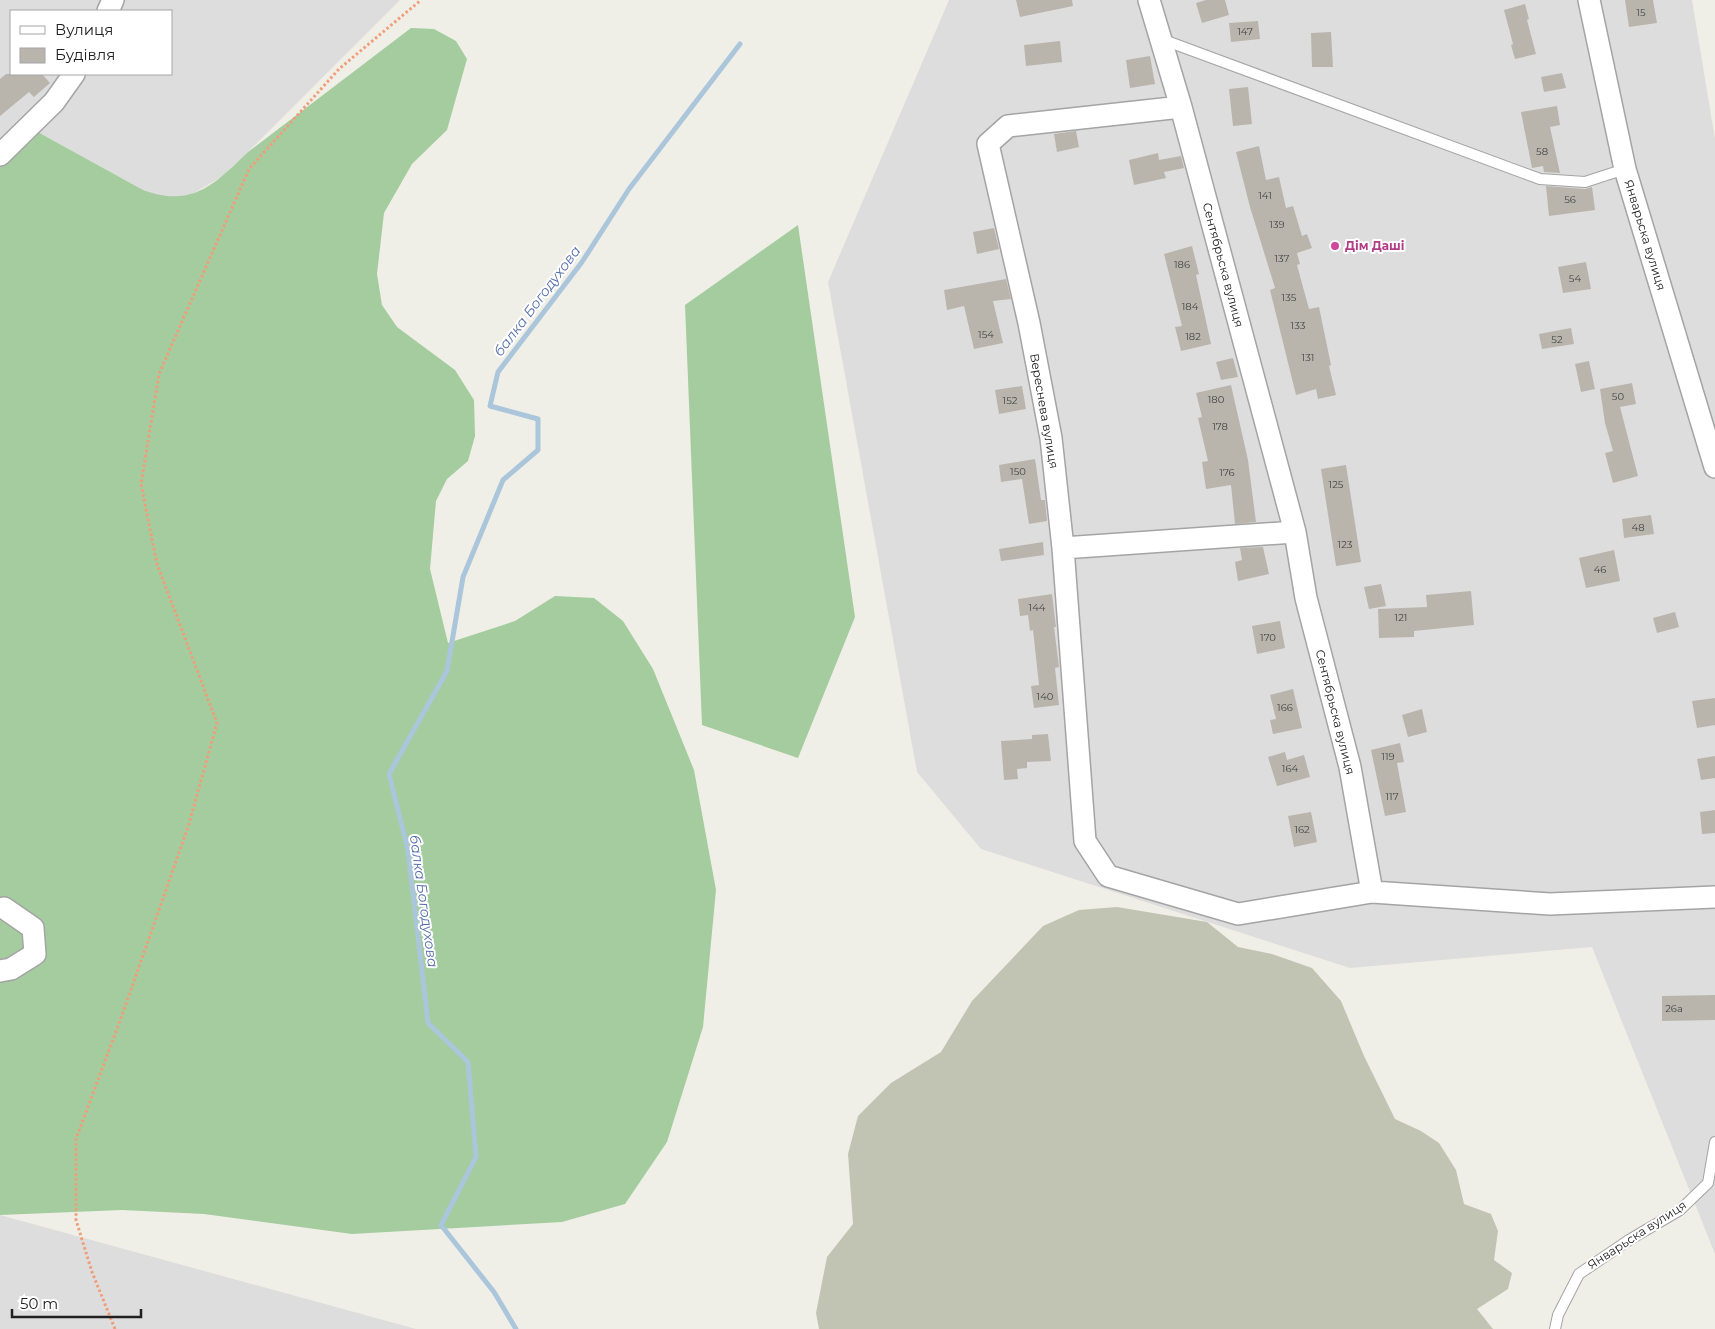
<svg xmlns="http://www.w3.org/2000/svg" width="1715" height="1329" font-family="Montserrat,sans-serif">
  <rect width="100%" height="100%" fill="#f0efe7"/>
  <path fill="#dedddd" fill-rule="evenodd" d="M0 0H400L225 175 189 196 173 197 160 196 143 190 36 131 0 166ZM11 11H171V74H11Z
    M949 0H1692L1715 139V1254L1592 947 1350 968 981 849 917 772 828 282Z
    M0 1215 416 1329H0Z"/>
  <path fill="#c1c4b3" d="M1117 907 1207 922 1238 947 1272 954 1312 968 1341 1001 1364 1056 1395 1119 1421 1131 1439 1143 1456 1170 1464 1204 1491 1214 1498 1231 1494 1260 1512 1273 1508 1289 1477 1309 1493 1329H819L816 1313 827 1257 853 1224 848 1154 858 1116 891 1083 941 1052 972 1001 1043 926 1079 910Z"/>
  <path fill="#a4cc9f" d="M411 28 434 29 456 41 467 59 447 130 412 164 384 213 377 274 382 305 397 327 455 370 474 400 475 436 468 461 447 479 436 501 430 569 448 643 515 621 555 596 594 598 623 621 653 669 694 770 716 890 703 1027 667 1142 625 1204 562 1222 352 1234 204 1214 122 1210 0 1215V166L36 131 143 190C192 208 214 185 248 152Z
    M798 225 855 617 798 758 702 725 685 305Z"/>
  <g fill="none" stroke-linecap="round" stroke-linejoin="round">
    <path stroke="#abc6da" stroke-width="5" d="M516 1329 494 1292 441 1225 476 1157 468 1062 428 1023 408 850 389 774 447 671 463 577 503 480 538 450V419L490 406 498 372 582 262 629 189 740 44"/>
  </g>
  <path fill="#b9b5ad" d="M1016 0H1072L1073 6 1020 17Z
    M1206 0H1225L1229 15 1202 23 1196 3Z
    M1625 0H1653L1657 23 1629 27Z
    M1525 4 1529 19 1527 20 1536 54 1515 59 1511 45 1513 44 1504 10Z
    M1258 21 1260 39 1231 42 1229 23Z
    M1331 32 1333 67H1312L1311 33Z
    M1060 41 1062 62 1026 66 1024 45Z
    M1150 56 1155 84 1130 88 1126 60Z
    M1562 73 1566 88 1544 92 1541 77Z
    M6 74H42L50 83 34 97 29 92 0 116V79Z
    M1248 87 1252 124 1233 126 1229 89Z
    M1557 106 1560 125 1550 127 1560 173 1544 172 1543 166 1532 168 1521 112Z
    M1076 131 1079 147 1057 152 1054 134Z
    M1259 146 1266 180 1279 177 1286 208 1293 206 1302 236 1307 234 1312 248 1297 253 1300 264 1297 265 1309 309 1319 307 1331 365 1329 366 1336 395 1318 399 1316 389 1296 395 1270 290 1275 288 1250 207 1236 152Z
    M1158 153 1159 160 1181 156 1184 168 1164 172 1166 178 1134 185 1129 160Z
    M1546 186 1585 189 1592 187 1595 210 1549 216Z
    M994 228 999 249 977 254 973 232Z
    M1192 246 1199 274 1196 275 1211 344 1181 351 1175 327 1182 326 1164 254Z
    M1586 262 1591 289 1563 293 1558 267Z
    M1006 279 1011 299 993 301 1003 343 974 349 964 306 947 310 944 290Z
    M1571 328 1574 344 1542 349 1539 334Z
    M1233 358 1238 377 1221 380 1216 362Z
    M1589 361 1595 389 1581 392 1575 364Z
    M1632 383 1636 404 1620 407 1638 476 1613 483 1605 453 1613 451 1605 423 1600 389Z
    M1231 385 1248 460 1256 522 1235 524 1231 485 1206 489 1202 462 1208 461 1198 418 1202 417 1196 393Z
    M1022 386 1026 409 999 414 995 390Z
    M1035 459 1041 500H1045L1047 521 1029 524 1022 479 1001 482 999 465Z
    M1346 465 1361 562 1336 566 1321 469Z
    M1651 515 1654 534 1624 538 1622 519Z
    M1043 542 1044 555 1001 561 999 549Z
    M1263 547 1269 574 1238 581 1235 562 1242 560 1240 548Z
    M1614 550 1620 581 1586 588 1579 558Z
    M1381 584 1386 606 1369 609 1364 587Z
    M1471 591 1474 625 1414 631V637L1379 638 1378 609 1427 607 1426 595Z
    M1052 594 1056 627H1054L1059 667 1055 668 1059 705 1034 708 1031 686 1039 685 1033 630 1030 631 1028 615 1020 616 1018 599Z
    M1675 612 1679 627 1657 633 1653 618Z
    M1280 621 1285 648 1257 654 1252 626Z
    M1293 689 1302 728 1273 734 1270 720 1276 719 1270 695Z
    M1715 698V725L1697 728 1692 701Z
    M1422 709 1427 732 1408 737 1402 715Z
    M1048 734 1051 761 1027 762V768L1017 769 1018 779 1004 780 1001 741 1032 739V735Z
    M1400 743 1404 762 1397 763 1406 812 1385 816 1371 750Z
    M1285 752 1287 760 1304 755 1310 777 1277 786 1268 757Z
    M1715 756V778L1701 780 1697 759Z
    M1715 810V833L1702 834 1700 812Z
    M1311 812 1317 842 1294 847 1288 816Z
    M1715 995V1020L1662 1021V996Z"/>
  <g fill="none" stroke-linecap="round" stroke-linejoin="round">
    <defs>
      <path id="lane" d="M1161 39 1540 179 1585 182 1625 169
        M1555 1329 1558 1315 1579 1274 1629 1240 1680 1210 1708 1183 1715 1142"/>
      <path id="street" d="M1149 0 1181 107 1295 532 1306 598 1350 767 1372 892
        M1589 0 1625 169 1715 467
        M108 11 113 0
        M1181 107 1008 126 988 144 1029 323 1051 438 1063 548 1085 841 1108 876 1238 914 1372 892 1550 904 1715 897
        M0 155 54 102 74 74
        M1063 548 1295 532
        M0 971 11 969 35 954 33 928 4 908"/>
    </defs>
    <use href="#lane" stroke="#a4a4a4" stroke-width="12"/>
    <use href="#street" stroke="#a4a4a4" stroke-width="24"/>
    <path stroke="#f09d79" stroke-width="3" stroke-dasharray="2.5 2.5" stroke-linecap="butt" d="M115 1329 92 1272 76 1220V1139L121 1018 188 827 217 723 157 564 141 484 159 374 249 169 339 69 421 0"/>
    <use href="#lane" stroke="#fff" stroke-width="10"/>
    <use href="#street" stroke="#fff" stroke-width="21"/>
  </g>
  <circle fill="#d1479c" stroke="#fff" stroke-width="2" cx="1335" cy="246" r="5"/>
  <g text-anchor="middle" stroke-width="4" stroke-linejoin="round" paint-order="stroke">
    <g font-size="10" fill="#464543">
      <text x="1641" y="16">15</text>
      <text x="1245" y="35">147</text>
      <text x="1542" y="155">58</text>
      <text x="1265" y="199">141</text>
      <text x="1570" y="203">56</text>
      <text x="1277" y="228">139</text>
      <text x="1282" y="262">137</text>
      <text x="1182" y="268">186</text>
      <text x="1575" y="282">54</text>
      <text x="1289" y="301">135</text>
      <text x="1190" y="310">184</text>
      <text x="1298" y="329">133</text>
      <text x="986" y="338">154</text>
      <text x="1193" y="340">182</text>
      <text x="1557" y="343">52</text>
      <text x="1308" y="361">131</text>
      <text x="1618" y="400">50</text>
      <text x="1216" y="403">180</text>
      <text x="1010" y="404">152</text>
      <text x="1220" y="430">178</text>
      <text x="1018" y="475">150</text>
      <text x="1227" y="476">176</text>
      <text x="1336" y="488">125</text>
      <text x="1638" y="531">48</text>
      <text x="1345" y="548">123</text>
      <text x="1600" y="573">46</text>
      <text x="1037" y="611">144</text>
      <text x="1401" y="621">121</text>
      <text x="1268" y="641">170</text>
      <text x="1045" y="700">140</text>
      <text x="1285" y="711">166</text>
      <text x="1388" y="760">119</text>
      <text x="1290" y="772">164</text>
      <text x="1392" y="800">117</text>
      <text x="1302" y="833">162</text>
      <text x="1674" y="1012">26а</text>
    </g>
    <g font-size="12" fill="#202020" stroke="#fff">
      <text transform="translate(1645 235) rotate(73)" y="4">Январьска вулиця</text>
      <text transform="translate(1223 265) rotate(75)" y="4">Сентябрьска вулиця</text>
      <text transform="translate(1044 411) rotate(80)" y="4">Вереснева вулиця</text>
      <text transform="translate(1335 712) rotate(76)" y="4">Сентябрьска вулиця</text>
      <text transform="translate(1637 1235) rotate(-33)" y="4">Январьска вулиця</text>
    </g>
    <g font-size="12" font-weight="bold" fill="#b23c85" stroke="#fff" text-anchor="start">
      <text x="1345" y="250">Дім Даші</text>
    </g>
    <g font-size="14" font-style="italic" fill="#536daa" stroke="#fff">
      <text transform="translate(537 301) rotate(-53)" y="5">балка Богодухова</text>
      <text transform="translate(424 901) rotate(82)" y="5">балка Богодухова</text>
    </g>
  </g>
  <rect x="10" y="10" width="162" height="65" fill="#ffffff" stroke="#a6a6a6"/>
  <rect x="20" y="26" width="25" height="8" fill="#ffffff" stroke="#a6a6a6"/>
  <text x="55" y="35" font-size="15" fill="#202020">Вулиця</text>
  <rect x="20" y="48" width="25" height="15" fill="#b9b5ad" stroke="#a6a6a6"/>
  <text x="55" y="60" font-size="15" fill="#202020">Будівля</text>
  <path d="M12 1309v8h129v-8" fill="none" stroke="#202020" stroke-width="2.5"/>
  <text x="20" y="1309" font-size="15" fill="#202020" stroke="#ffffff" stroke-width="4" paint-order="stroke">50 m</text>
</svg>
